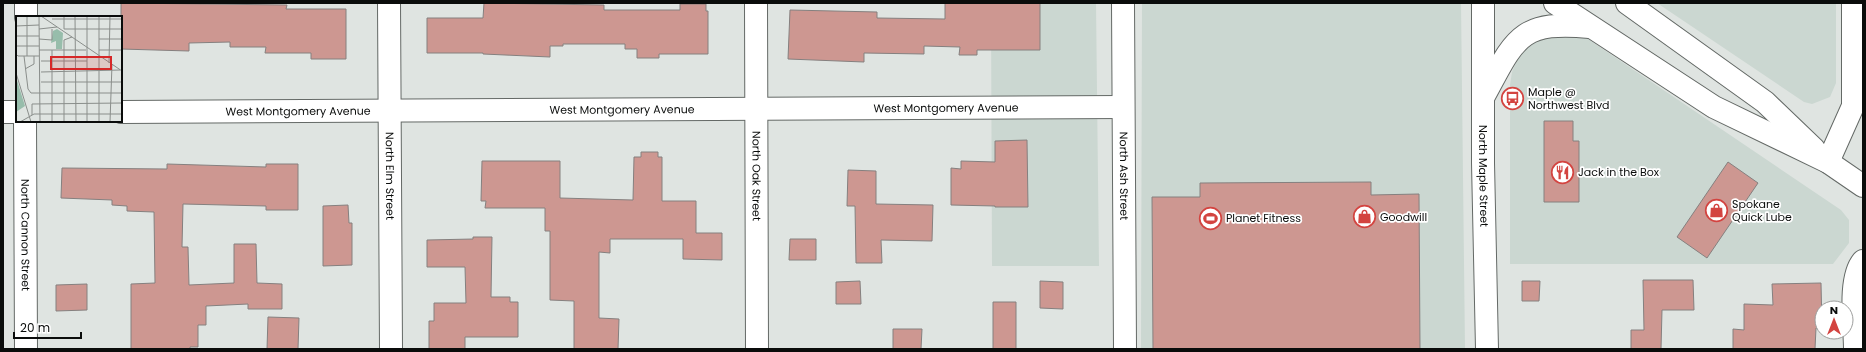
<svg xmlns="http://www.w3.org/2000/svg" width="1866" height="352" font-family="Poppins,sans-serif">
  <rect width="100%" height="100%" fill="#dfe4e1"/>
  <path fill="#cbd7d1" d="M991 3H1096L1099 266H992Z
    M1142 3H1461L1465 349H1141Z
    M1657 3H1836V83L1830 97 1812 104 1804 102Z
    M1545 35 1585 37 1841 210 1849 220V243L1833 264H1510V85L1512 72 1522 49Z"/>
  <path fill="#cd9791" stroke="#85807f" d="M121 3 287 5 286 9H346V59H311V53H265L266 47H230V42L189 43V51L121 49Z
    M484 3 604 5V10H680V4H706V11H708V54H659V58H637V49H625V44H563V46H550V57L483 54V53H427V18H483Z
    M945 3H1040V50H977V55H959L960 47 924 46V54L864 53V62L788 59 790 10 877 12V18L945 19Z
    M1544 121H1573V141H1579V202H1544Z
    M1027 140 1028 207H995V206L951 205V168L961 169V161L995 162V141Z
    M641 152H658V157H662V201H696V233H722V260L683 259V239H610V253L599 252V318L619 319 618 349H574V301L550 300V231H545V208H485L486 201H481L482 161H560V198L633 200 634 157H641Z
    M1728 162 1758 183 1707 258 1677 237Z
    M167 164 266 167V164H298V210H266V206L183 204 182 247H188L189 285 234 283V244H256L257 283 282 284V309H248V304L206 306V325H198V347H190V349H131V284L155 283 154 212 127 211V206L112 205V200L61 198 62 168 167 169Z
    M848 170 876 171V204L933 205 932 241 881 240 882 263H856L855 206H847Z
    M1371 182V195L1419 194 1420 349H1153L1152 197H1200V183Z
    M348 205 349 223H352V265L323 266V206Z
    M473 237H492L491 297H510V302H518V337H465V349H429V321H434V303H466L465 267H427V240L473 239Z
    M790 239H816V260H789Z
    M1643 280H1693L1694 310H1662L1661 349H1631V330H1644Z
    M860 281 861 304H836V282Z
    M1040 281 1063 282V309L1040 308Z
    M1522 281H1540L1539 301H1522Z
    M1821 283 1822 328H1816L1815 349H1733V329L1744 330V304L1773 305 1772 284Z
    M87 284V310L56 311V285Z
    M993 302H1016V349H993Z
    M268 317 299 318 298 349H267Z
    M893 329H922L921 349H893Z"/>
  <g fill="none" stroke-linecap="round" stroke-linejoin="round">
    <defs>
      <g id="minor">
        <path id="s1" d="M389 3 391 349"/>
        <path id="s2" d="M756 3 757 349"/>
        <path d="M26 17V3"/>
        <path d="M3 112H17"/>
        <path id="s3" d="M121 112 1123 107"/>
        <path id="s4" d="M25 121 26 349"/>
        <path d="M1828 162 1853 106V3"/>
        <path d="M1855 349C1855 327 1848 278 1863 261"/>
      </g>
      <g id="major">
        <path id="s5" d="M1123 3 1125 349"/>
        <path id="s6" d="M1483 3V163L1487 349"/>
        <path d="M1555 3 1714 107 1828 162 1863 186"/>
        <path d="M1627 3 1765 102 1814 149"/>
        <path d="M1484 96C1515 39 1519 20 1590 27"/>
      </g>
    </defs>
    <use href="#minor" stroke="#646966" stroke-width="24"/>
    <use href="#major" stroke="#646966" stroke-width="24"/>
    <use href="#minor" stroke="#fff" stroke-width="22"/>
    <use href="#major" stroke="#fff" stroke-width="22"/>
  </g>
  <defs>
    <symbol id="bus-ring" viewBox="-11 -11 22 22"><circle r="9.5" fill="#fff" stroke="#d34440" stroke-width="1.5"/><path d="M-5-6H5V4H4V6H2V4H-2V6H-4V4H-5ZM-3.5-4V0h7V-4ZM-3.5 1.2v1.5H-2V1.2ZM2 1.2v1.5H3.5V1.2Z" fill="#d34440"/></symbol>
    <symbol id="restaurant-ring" viewBox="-11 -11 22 22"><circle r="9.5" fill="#fff" stroke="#d34440" stroke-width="1.5"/><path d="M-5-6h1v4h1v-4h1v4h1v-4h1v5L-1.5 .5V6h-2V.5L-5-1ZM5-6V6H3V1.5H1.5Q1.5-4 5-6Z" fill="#d34440"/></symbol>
    <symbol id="shop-ring" viewBox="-11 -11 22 22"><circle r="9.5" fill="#fff" stroke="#d34440" stroke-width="1.5"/><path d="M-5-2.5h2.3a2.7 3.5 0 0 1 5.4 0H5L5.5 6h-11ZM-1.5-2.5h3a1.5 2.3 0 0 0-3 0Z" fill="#d34440"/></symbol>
    <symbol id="stadium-ring" viewBox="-11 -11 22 22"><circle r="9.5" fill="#fff" stroke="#d34440" stroke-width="1.5"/><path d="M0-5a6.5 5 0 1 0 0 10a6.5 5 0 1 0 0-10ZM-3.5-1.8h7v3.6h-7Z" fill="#d34440"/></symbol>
  </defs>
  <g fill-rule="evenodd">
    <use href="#bus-ring" x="1500" y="86" width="25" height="25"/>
    <use href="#restaurant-ring" x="1550" y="160" width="25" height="25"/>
    <use href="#shop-ring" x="1704" y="198" width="25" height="25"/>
    <use href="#shop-ring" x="1352" y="204" width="25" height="25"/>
    <use href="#stadium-ring" x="1198" y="206" width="25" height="25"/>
  </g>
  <g text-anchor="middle" stroke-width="3.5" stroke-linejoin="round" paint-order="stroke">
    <g font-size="11" fill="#0a0c0b" stroke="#fff" text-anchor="start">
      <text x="1528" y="96">Maple @<tspan x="1528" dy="13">Northwest Blvd</tspan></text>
      <text x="1578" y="176">Jack in the Box</text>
      <text x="1732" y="208">Spokane<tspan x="1732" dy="13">Quick Lube</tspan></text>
      <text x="1380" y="221">Goodwill</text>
      <text x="1226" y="222">Planet Fitness</text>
    </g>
    <g font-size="11" fill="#0a0c0b" stroke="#fff">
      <text dy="4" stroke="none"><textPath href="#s3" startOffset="825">West Montgomery Avenue</textPath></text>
      <text dy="4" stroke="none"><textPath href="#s3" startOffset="501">West Montgomery Avenue</textPath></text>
      <text dy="4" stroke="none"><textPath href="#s3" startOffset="177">West Montgomery Avenue</textPath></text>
      <text dy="4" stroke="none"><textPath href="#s1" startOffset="173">North Elm Street</textPath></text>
      <text dy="4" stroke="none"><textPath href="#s2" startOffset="173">North Oak Street</textPath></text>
      <text dy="4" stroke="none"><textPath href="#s5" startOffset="173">North Ash Street</textPath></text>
      <text dy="4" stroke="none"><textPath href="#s6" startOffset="173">North Maple Street</textPath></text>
      <text dy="4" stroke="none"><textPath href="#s4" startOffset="114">North Cannon Street</textPath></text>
    </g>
  </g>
  <g transform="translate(16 16)">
    <rect width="106" height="106" fill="#dfe4e1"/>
    <path d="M41 13 47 17 46 33H40V25L35 27 37 15ZM0 61 9 90 0 96Z" fill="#97bdab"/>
    <path fill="none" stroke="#8a8e8b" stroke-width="1" d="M23 0 24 106M25 0 106 55M48 0V13H106M59 0 60 106M71 0V106M36 3H106M0 10 23 9M23 13 41 11M0 20H23M23 23 36 24V13M83 23H106M0 30H23M23 34H70M36 34V106M83 34H106M0 38 2 40H23M8 40 12 73 15 77H106M11 40V0M25 45H71M93 47 94 0M9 53 18 48V40M25 56 104 54M0 57 15 106M25 66H106M16 99V88L106 87M4 106 18 98H106M48 106V24L56 21M83 106V0M94 106 96 48"/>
    <path fill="#d62828" fill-opacity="0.15" stroke="#d62828" stroke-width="2" d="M35 41H95V53H35Z"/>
    <rect width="106" height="106" fill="none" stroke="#0a0c0b" stroke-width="2"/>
  </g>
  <rect width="1866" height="352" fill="none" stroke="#0a0c0b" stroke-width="8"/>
  <g transform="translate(1834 320)"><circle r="19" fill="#ffffff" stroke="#9d9e9d"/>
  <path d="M0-3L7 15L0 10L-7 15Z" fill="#d34440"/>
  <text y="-6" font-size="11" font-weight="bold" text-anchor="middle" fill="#0a0c0b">N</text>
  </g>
  <path d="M14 332v6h67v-6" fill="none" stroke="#0a0c0b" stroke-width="2"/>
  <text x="20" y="332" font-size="12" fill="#0a0c0b" stroke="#ffffff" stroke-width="3" paint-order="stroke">20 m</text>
</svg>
